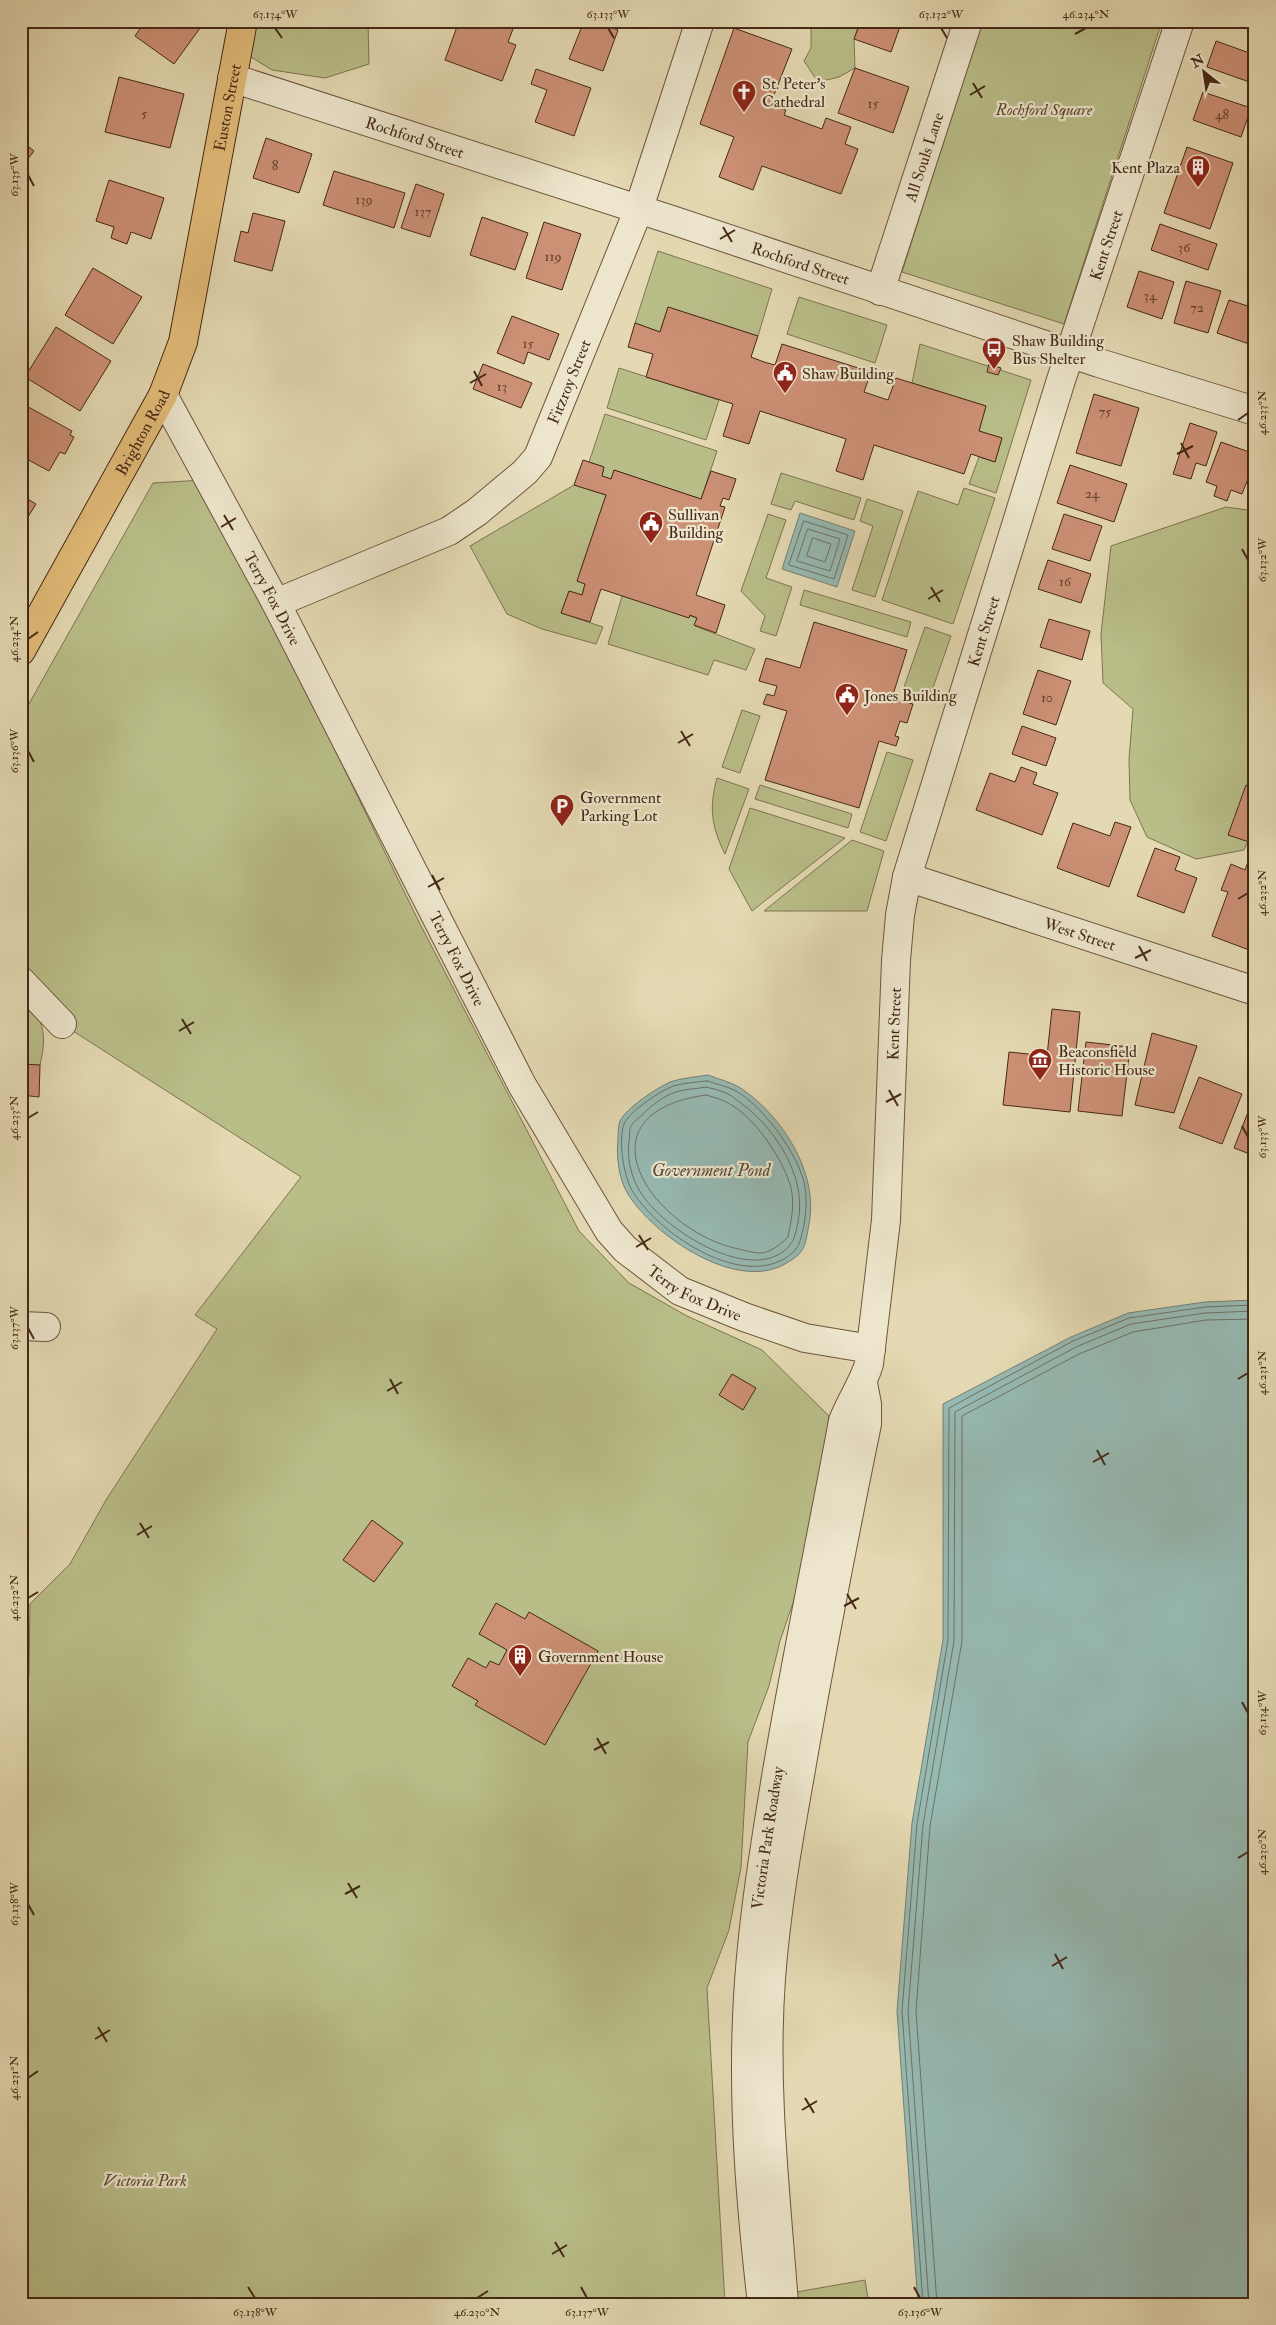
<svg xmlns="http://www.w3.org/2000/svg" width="1276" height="2325" font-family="'IM FELL Double Pica',serif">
  <rect width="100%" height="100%" fill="#e4d9b2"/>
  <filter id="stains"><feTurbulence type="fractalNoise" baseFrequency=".004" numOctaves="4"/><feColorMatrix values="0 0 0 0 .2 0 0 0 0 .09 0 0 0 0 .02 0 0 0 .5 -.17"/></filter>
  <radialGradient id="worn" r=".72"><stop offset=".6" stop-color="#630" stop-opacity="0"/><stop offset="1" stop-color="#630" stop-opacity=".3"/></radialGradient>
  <path fill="#b9be89" stroke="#7f7450" d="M253 21H368L369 64 325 78 272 70 246 54Z
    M811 21H860L854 39 855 68 839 77 818 82 804 61 811 48Z
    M982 21H1162L1064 324 902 272Z
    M658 251 772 289 758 336 668 307 660 332 635 323Z
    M799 297 887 325 875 363 787 334Z
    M920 344 1031 380 996 493 969 484 979 457 995 462 1002 438 979 431 986 406 912 383Z
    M619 368 719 400 706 440 607 408Z
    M605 414 717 451 701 499 614 470 611 479 602 476 604 467 589 462Z
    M781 473 861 498 854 520 795 501 791 510 771 504Z
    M203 480 419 922 579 1231 629 1283 687 1316 762 1350 829 1416 821 1471 797 1591 780 1641 769 1686 748 1742 741 1867 729 1930 707 1988 725 2304H21V1715L29 1674 30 1604 70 1564 106 1500 217 1329 195 1315 301 1177 62 1024 21 981V718L153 483Z
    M574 485 606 495 577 581 585 584 582 595 569 591 561 613 603 627 596 644 542 629 507 614 470 546Z
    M964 488 995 498 953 624 882 600 918 491 958 505Z
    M867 499 903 511 875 597 852 590 873 526 860 521Z
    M1226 507 1255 511V826L1244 850 1196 859 1147 837 1130 800 1129 759 1133 709 1103 683 1101 634 1111 546Z
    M768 514 786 520 766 578 792 587 776 636 760 631 765 616 741 591Z
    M804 590 911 622 907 637 800 605Z
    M622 596 697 618 695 626 755 649 746 670 714 660 708 675 608 644Z
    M925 627 951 636 929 699 903 690Z
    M742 710 760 716 740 773 722 767Z
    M887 752 913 760 886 841 860 832Z
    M717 778 749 789 725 854C711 826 709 807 717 778Z
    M760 785 852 814 848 828 755 799Z
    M750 808 845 838 752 911 729 869Z
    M852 840 884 851 867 911H764Z
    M21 993C43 1021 48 1030 40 1065L21 1064Z
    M865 2280 869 2304H728Z"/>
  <path fill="#96b9b2" stroke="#767f74" d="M800 513 855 531 837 587 782 569Z
    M708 1075C718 1079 730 1082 739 1087 782 1115 819 1173 809 1224 805 1246 806 1252 785 1264 736 1292 654 1236 628 1194 619 1180 616 1156 618 1140 618 1134 618 1126 620 1121 626 1108 657 1088 670 1082 681 1078 696 1077 708 1075Z
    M1255 1300V2304H918L897 2011 912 1823 943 1640V1404L1071 1337 1128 1313 1205 1302Z"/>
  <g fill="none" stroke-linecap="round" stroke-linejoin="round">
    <path stroke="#6e7164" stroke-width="1" d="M804 521 848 535 834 579 789 565Z
      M808 529 840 539 830 571 797 561Z
      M813 538 831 544 825 562 807 556Z
      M707 1081C716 1084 727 1086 736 1091 763 1106 800 1156 805 1187 807 1200 806 1212 804 1225 800 1242 800 1249 784 1259 736 1286 659 1233 633 1192 624 1179 617 1137 625 1122 633 1109 659 1092 673 1086 684 1083 696 1082 707 1081Z
      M706 1087C715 1089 727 1092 734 1098 772 1123 808 1175 798 1222 795 1235 795 1242 784 1251 744 1282 658 1226 638 1188 630 1174 627 1155 629 1141 630 1136 629 1129 631 1126 633 1122 639 1118 642 1115 651 1106 663 1096 676 1092 685 1089 696 1089 706 1087Z
      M706 1095C713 1097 721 1099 728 1103 754 1116 784 1160 791 1188 795 1204 791 1221 788 1237 782 1243 776 1248 769 1251 761 1255 751 1252 743 1250 654 1234 571 1114 706 1095Z
      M923 2304 902 2011 917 1824 948 1640 949 1408 1073 1341 1129 1318 1205 1307 1255 1305
      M929 2304 908 2011 923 1825 954 1641 955 1412 1076 1347 1131 1324 1205 1313 1255 1311
      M937 2304 916 2011 930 1826 962 1641V1416L1079 1354 1133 1332 1206 1320 1255 1319"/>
  </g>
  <path fill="#cc9075" stroke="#452916" d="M120 21H138L132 29Z
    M145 21H198L203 24 174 64 135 36Z
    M459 21H472L483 25 485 21H516L508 42 516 45 502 81 445 60Z
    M584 21H595L618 30 603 71 569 59Z
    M861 21H902L891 52 854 39Z
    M734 28 792 49 770 105 786 110 784 115 822 129 826 118 851 127 845 144 858 149 841 194 762 166 753 190 719 177 734 137 700 124Z
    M1216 41 1255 55V84L1207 67Z
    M855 68 909 87 893 133 838 113Z
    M536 69 591 88 574 136 535 122 547 90 531 84Z
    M119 77 184 94 170 148 105 132Z
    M1203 92 1251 108 1241 137 1193 120Z
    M266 138 312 154 299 193 253 178Z
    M21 141 34 151 27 160 21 155Z
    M1187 147 1233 163 1210 229 1164 213Z
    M334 171 405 193 394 228 323 205Z
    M109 180 164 198 151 239 131 232 127 244 111 238 114 227 96 221Z
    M416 184 444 194 430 237 401 228Z
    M253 213 285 221 272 271 234 261 241 231 248 233Z
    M482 217 528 233 515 270 470 255Z
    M544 222 581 234 562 290 526 278Z
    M1160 224 1217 244 1208 270 1151 250Z
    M93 268 142 297 113 344 65 315Z
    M1139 271 1174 282 1162 319 1127 307Z
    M1186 281 1221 291 1208 333 1174 323Z
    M1255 295V346L1217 333 1229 300 1251 307Z
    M668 307 758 336 751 357 764 362 775 365 782 344 871 372 864 392 888 400 896 378 986 406 979 431 1002 438 995 462 971 454 964 474 874 445 863 480 836 471 846 439 760 411 749 444 723 436 733 404 646 377 653 354 628 347 635 323 660 332Z
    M512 316 559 334 549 360 528 352 524 364 497 353Z
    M56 327 111 361 80 411 25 377Z
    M483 364 532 383 521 408 473 389Z
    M989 364 1001 368 998 375 987 372Z
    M1094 394 1139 408 1121 466 1076 453Z
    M21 403 72 431 70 435 74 437 65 454 60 452 49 471 21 456Z
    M1190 423 1217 432 1206 466 1196 463 1191 479 1173 474Z
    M1221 442 1255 454V461L1242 494 1231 490 1227 501 1214 496 1217 486 1206 482Z
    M583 460 604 467 602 476 611 479 614 470 701 499 711 471 736 479 729 500 723 498 720 506 725 507 696 595 725 605 716 633 694 625 697 618 690 615 689 618 601 589 590 622 561 613 569 591 582 595 585 584 577 581 606 495 574 485Z
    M1070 465 1127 484 1114 522 1057 503Z
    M21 495 36 504 21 528Z
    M1064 514 1102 526 1090 561 1052 549Z
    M1048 560 1091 574 1081 603 1038 589Z
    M1049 619 1090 631 1082 660 1040 647Z
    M814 622 907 650 892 698 913 704 907 723 900 721 895 736 899 737 896 746 879 741 859 808 765 780 787 711 763 704 767 694 774 696 777 686 759 681 766 658 800 668Z
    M1038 670 1071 681 1056 725 1023 714Z
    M1022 726 1056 738 1046 766 1012 754Z
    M1021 767 1037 773 1033 784 1058 793 1042 835 976 810 990 773 1015 782Z
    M1246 785 1255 788V844L1228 835Z
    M1115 822 1131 827 1109 887 1057 868 1073 823 1110 836Z
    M1155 848 1180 857 1175 870 1197 878 1184 913 1137 896Z
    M1249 859 1255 861V933L1249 950 1212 936 1228 892 1221 890 1231 864 1245 870Z
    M1052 1009 1080 1012 1070 1112 1003 1105 1009 1052 1047 1056Z
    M1152 1033 1197 1046 1174 1113 1135 1105Z
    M1086 1042 1130 1047 1122 1116 1078 1111Z
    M21 1064 40 1065 39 1097 21 1095Z
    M1199 1077 1242 1094 1222 1144 1179 1128Z
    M1250 1107 1255 1109V1156L1234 1148Z
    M732 1374 756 1388 743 1410 719 1395Z
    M372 1520 403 1543 374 1582 343 1560Z
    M496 1603 525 1619 529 1612 598 1651 545 1745 475 1705 478 1701 452 1686 468 1658 486 1668 490 1661 499 1665 507 1650 479 1634Z"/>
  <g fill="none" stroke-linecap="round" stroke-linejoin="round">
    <defs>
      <g id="minor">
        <path id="s1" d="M232 78 672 220 1099 363 1255 411"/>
        <path id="s2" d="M880 291 968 21"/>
        <path id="s3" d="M163 395 276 603 522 1085 609 1231 625 1249 680 1291 744 1317 805 1338 871 1349"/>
        <path id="s4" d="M276 603 449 531 477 512 525 472 538 457 638 211 700 21"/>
        <path id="s5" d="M907 877 1255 991"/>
        <path d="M21 981 62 1024"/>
        <path d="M21 1326 46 1327"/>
        <path id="s6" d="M762 2304C751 2208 743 2113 747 2018 750 1937 763 1857 776 1777 796 1658 821 1540 843 1421 851 1400 863 1384 869 1364L886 1220 896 960 900 915 907 877 1061 380 1180 21"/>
        <path d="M784 2304C776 2196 763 2087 771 1979 776 1911 788 1842 800 1775 820 1658 843 1541 867 1424V1404L863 1383"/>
      </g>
      <g id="major">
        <path id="s7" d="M21 651 163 395 183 342 243 21"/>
      </g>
    </defs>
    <use href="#minor" stroke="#6d553d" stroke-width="30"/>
    <use href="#major" stroke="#452916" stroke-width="30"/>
    <use href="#minor" stroke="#ede6cd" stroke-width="28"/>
    <use href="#major" stroke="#e2bc79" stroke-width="28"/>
  </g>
  <path fill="none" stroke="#452916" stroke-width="2" d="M275 28 282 38M608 28 614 38M941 28 947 38M1075 34 1086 28M973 83 982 98M970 95 985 86M28 175 34 186M723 227 732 242M720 239 735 230M474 371 482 386M470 383 486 374M1238 420 1248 413M1181 443 1189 458M1177 454 1193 446M224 515 233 530M221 527 236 518M1242 549 1248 560M931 587 940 602M928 599 943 590M28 639 38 632M681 731 690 746M678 743 693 734M28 751 34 762M432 875 440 890M428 887 444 878M1238 899 1248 893M1139 946 1147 961M1135 958 1151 950M182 1019 191 1034M179 1031 194 1022M889 1090 898 1106M886 1102 901 1094M28 1118 38 1112M1242 1126 1248 1137M639 1235 648 1250M636 1247 651 1238M28 1328 34 1339M390 1379 398 1394M1238 1379 1248 1373M387 1391 402 1382M1097 1450 1105 1465M1093 1462 1109 1453M140 1523 149 1538M137 1535 152 1526M847 1594 856 1609M28 1598 38 1592M844 1606 859 1598M1242 1702 1248 1713M597 1738 606 1754M594 1750 609 1742M1238 1858 1248 1852M348 1883 357 1898M345 1894 360 1886M28 1904 34 1915M1055 1954 1063 1969M1052 1966 1067 1957M98 2027 107 2042M95 2039 110 2030M28 2078 38 2071M805 2098 814 2113M802 2110 817 2101M555 2242 564 2257M552 2254 567 2245M248 2287 255 2298M581 2287 587 2298M914 2287 920 2298M477 2298 488 2291"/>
  <defs>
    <symbol id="church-pin" viewBox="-11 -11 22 30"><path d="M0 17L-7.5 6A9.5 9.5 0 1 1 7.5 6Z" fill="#8f2418" stroke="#ede6cd"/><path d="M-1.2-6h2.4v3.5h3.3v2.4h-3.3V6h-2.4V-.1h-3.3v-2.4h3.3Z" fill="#fff"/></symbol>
    <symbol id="building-pin" viewBox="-11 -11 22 30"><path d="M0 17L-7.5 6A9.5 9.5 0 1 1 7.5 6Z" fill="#8f2418" stroke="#ede6cd"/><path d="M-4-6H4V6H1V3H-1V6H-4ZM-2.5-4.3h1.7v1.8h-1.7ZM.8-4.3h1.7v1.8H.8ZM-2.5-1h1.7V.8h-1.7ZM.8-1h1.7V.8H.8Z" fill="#fff"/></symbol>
    <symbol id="bus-pin" viewBox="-11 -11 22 30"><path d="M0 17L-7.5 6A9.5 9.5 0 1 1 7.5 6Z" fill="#8f2418" stroke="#ede6cd"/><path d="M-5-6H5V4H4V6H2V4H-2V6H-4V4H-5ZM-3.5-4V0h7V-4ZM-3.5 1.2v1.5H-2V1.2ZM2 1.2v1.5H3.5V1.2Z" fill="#fff"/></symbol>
    <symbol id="civic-pin" viewBox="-11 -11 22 30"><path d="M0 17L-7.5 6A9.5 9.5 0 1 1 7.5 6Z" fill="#8f2418" stroke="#ede6cd"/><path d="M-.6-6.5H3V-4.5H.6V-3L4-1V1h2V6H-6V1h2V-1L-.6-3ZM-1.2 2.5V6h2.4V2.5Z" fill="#fff"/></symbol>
    <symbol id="parking-pin" viewBox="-11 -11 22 30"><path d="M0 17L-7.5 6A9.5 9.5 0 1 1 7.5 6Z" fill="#8f2418" stroke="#ede6cd"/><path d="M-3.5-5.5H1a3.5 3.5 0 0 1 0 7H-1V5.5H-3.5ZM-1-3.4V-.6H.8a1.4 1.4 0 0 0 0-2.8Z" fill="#fff"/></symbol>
    <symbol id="museum-pin" viewBox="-11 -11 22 30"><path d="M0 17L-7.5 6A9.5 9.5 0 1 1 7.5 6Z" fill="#8f2418" stroke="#ede6cd"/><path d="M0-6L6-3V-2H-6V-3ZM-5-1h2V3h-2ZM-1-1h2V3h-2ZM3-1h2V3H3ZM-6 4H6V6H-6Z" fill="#fff"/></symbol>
  </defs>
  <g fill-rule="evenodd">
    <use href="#church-pin" x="730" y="78" width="28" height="38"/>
    <use href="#building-pin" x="1184" y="153" width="28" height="38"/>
    <use href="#bus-pin" x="980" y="335" width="28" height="38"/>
    <use href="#civic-pin" x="771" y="359" width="28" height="38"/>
    <use href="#civic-pin" x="637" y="509" width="28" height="38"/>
    <use href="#civic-pin" x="833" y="681" width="28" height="38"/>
    <use href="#parking-pin" x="548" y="792" width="28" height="38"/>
    <use href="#museum-pin" x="1026" y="1046" width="28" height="38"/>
    <use href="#building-pin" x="506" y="1642" width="28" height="38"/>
  </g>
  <g text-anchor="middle" stroke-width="4.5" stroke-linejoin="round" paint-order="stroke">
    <g font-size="14" fill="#67432e">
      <text x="873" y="108">15</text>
      <text x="144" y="118">5</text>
      <text x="1222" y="119">48</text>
      <text x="275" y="170">8</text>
      <text x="364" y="204">139</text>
      <text x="423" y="216">137</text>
      <text x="1184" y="252">36</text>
      <text x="553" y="261">119</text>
      <text x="1150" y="300">34</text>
      <text x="1197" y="312">72</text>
      <text x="528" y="348">15</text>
      <text x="502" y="391">13</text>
      <text x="1105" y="416">75</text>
      <text x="1092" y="498">24</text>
      <text x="1065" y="586">16</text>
      <text x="1047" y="702">10</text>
    </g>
    <g font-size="16" fill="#452916" stroke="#ede6cd" text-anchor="start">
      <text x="762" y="89">St. Peter's<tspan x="762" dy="18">Cathedral</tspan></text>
      <text x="1180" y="173" text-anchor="end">Kent Plaza</text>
      <text x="1012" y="346">Shaw Building<tspan x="1012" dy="18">Bus Shelter</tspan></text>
      <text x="802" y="379">Shaw Building</text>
      <text x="668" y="520">Sullivan<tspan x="668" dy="18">Building</tspan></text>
      <text x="864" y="701">Jones Building</text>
      <text x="580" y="803">Government<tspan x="580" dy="18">Parking Lot</tspan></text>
      <text x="1058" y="1057">Beaconsfield<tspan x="1058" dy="18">Historic House</tspan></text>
      <text x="538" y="1662">Government House</text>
    </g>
    <g font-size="16" fill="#452916" stroke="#ede6cd">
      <text dy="6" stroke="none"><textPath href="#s7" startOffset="588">Euston Street</textPath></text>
      <text dy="6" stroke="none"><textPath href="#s1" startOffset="192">Rochford Street</textPath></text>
      <text dy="6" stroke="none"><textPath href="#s2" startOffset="141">All Souls Lane</textPath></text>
      <text dy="6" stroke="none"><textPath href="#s6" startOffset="2106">Kent Street</textPath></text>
      <text dy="6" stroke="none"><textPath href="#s1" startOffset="598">Rochford Street</textPath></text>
      <text dy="6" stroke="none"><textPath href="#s4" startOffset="385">Fitzroy Street</textPath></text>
      <text dy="6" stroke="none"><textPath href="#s7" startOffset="250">Brighton Road</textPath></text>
      <text dy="6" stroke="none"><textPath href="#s3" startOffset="231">Terry Fox Drive</textPath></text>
      <text dy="6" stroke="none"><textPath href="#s6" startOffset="1701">Kent Street</textPath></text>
      <text dy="6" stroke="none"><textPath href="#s5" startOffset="182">West Street</textPath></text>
      <text dy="6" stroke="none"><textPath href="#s3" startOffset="636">Terry Fox Drive</textPath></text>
      <text dy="6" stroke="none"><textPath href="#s6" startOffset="1296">Kent Street</textPath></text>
      <text dy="6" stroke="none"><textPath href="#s3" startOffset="1055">Terry Fox Drive</textPath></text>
      <text dy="6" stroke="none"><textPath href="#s6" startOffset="468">Victoria Park Roadway</textPath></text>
    </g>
    <g font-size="16" font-style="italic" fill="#5c472d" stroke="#ede6cd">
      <text x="1044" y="115">Rochford Square</text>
      <text x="145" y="2186">Victoria Park</text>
    </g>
    <g font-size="18" font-style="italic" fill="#594d3d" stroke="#ede6cd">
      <text x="711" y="1176">Government Pond</text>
    </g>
  </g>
  <rect width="1276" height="2325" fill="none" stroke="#e4d9b2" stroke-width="55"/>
  <g transform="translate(1204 72) rotate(330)" stroke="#ede6cd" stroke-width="4" paint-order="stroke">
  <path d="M0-4L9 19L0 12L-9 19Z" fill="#452916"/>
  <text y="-8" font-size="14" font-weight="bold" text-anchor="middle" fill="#452916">N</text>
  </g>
  <rect x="28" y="28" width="1220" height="2270" fill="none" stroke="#452916" stroke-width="2"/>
  <g font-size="12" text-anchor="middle" fill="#452916">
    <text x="275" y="18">63.134°W</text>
    <text x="608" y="18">63.133°W</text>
    <text x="941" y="18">63.132°W</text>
    <text x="1086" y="18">46.234°N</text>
    <text transform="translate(14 175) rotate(-90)" y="4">63.135°W</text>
    <text transform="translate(1262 413) rotate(-90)" y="4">46.233°N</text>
    <text transform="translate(1262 560) rotate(-90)" y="4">63.132°W</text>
    <text transform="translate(14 639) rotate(-90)" y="4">46.234°N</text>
    <text transform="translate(14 751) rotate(-90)" y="4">63.136°W</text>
    <text transform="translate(1262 893) rotate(-90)" y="4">46.232°N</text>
    <text transform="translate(14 1118) rotate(-90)" y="4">46.233°N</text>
    <text transform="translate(1262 1137) rotate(-90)" y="4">63.133°W</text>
    <text transform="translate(14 1328) rotate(-90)" y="4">63.137°W</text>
    <text transform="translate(1262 1373) rotate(-90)" y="4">46.231°N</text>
    <text transform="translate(14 1598) rotate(-90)" y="4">46.232°N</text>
    <text transform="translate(1262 1713) rotate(-90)" y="4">63.134°W</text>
    <text transform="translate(1262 1852) rotate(-90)" y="4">46.230°N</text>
    <text transform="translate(14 1904) rotate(-90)" y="4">63.138°W</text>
    <text transform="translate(14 2078) rotate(-90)" y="4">46.231°N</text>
    <text x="255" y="2316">63.138°W</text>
    <text x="477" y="2316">46.230°N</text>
    <text x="587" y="2316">63.137°W</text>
    <text x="920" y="2316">63.136°W</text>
  </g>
  <rect width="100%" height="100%" filter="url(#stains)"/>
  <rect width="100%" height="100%" fill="url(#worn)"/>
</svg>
